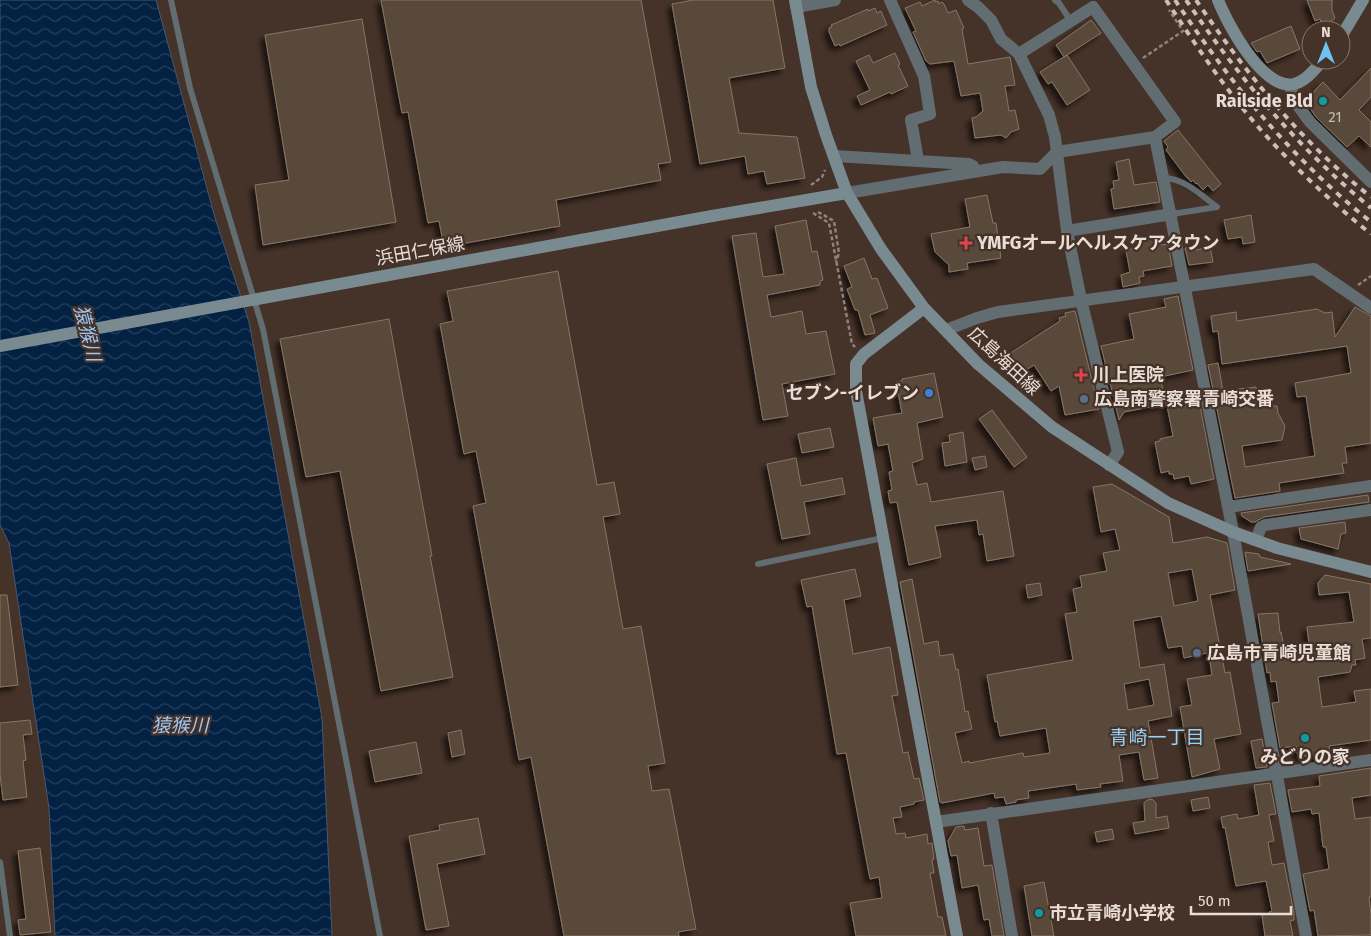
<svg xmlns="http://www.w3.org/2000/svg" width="1371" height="936" font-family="'Fira Sans','Noto Sans JP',sans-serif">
  <defs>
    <pattern id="water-waves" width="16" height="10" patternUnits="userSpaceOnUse" patternTransform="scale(1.25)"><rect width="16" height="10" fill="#022143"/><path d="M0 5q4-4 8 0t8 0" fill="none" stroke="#27415d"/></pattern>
    <filter id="shadow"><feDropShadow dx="-4.5" dy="4.5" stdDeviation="2.5" flood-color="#0009"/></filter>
  </defs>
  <rect width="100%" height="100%" fill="#453228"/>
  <path fill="url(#water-waves)" stroke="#47596f" d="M0 0H156L215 218 249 322 322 718 332 936H55L49 808 9 543 0 525Z"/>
  <path fill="#59483a" stroke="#887566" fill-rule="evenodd" filter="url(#shadow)" d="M381 0H641L671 162 658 164 661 180 556 200 560 226 444 247 439 221 428 223 408 112 402 113Z
    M693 0H773L785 68 729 78 739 133 797 137 805 178 767 184 764 171 748 174 745 156 700 164 672 4Z
    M935 0V2L938 1 939 4 942 2 944 4 948 13 956 10 964 28 962 29 968 64 1010 57 1015 85 1005 86 1009 111 1015 110 1019 129 1011 132 1006 138 1001 135 975 138 972 118 976 117 983 111 980 93 961 96 954 61 930 64 926 61 913 32 916 31 905 8 920 2 922 6Z
    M1307 0H1332V10L1335 18 1324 28 1320 19 1315 21Z
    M875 8 877 13 881 11 887 25 840 46 839 44 835 46 829 32V28L832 27 831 25 868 9V11Z
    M362 19 396 222 263 245 255 185 289 180 265 35Z
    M1091 20 1101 33 1064 57 1056 45Z
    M1291 26 1300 49 1267 63 1260 51 1257 52 1251 43Z
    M895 53 900 64 898 65 908 86 891 94 890 92 861 105 857 96 870 90 856 61 869 55 873 63Z
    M1067 55 1090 90 1067 105 1052 82 1048 84 1040 72Z
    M1371 68V97L1359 110 1371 122V147L1359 136 1347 147 1316 117 1310 108 1309 104 1315 90 1323 82 1340 100Z
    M1178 130 1221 184 1213 191 1208 185 1203 190 1197 183 1196 184 1193 180 1191 182 1188 178H1187L1166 150 1168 147 1164 141Z
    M1129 159 1134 185 1156 182 1160 202 1114 209 1111 189 1114 188 1113 181 1119 180 1116 162Z
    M987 195 993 223H996L1001 258 967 263 968 269 949 272V265L935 252 931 234 970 227 965 199Z
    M1251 215 1255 242 1243 244 1242 237 1228 239 1224 220Z
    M806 220 812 252 817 251 823 280 820 281V285L767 295 771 317 802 311 806 334 826 331 835 374 782 384 788 416 763 420 732 236 756 233 763 277 784 274 775 226Z
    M1160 237 1161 245 1168 244 1172 266 1143 271 1144 276 1139 277 1140 283 1123 287 1121 275 1130 272 1126 250 1141 247 1140 241Z
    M1196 247V250L1210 247 1213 262 1189 265 1185 248Z
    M864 258 872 279 877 278 888 308 870 315 875 333 865 335 858 310H855L847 289 852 287 844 266Z
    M558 271 597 485 614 482 620 514 603 517 623 629 641 626 665 763 648 766 652 791 669 789 696 929 678 932 679 936H564L531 757 519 760 473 506 486 503 476 451 464 454 440 324 453 321 447 291Z
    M1178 296 1193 370 1160 377 1166 404 1124 412 1119 420 1101 346 1134 339 1129 314 1166 307 1164 299Z
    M1355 307 1371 316V443L1345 447 1347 463H1342L1344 473 1279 483 1280 491 1235 498 1208 365 1218 363 1223 391 1256 387 1257 392H1260L1262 406H1277L1278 413 1285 426 1282 440 1242 446 1245 467 1315 456 1306 396 1297 397 1295 383 1351 373 1347 346 1222 364 1218 331 1213 332 1211 316 1236 312 1237 321 1317 309 1325 313 1332 312 1335 337Z
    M1075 311 1099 409 1065 415 1059 386 1051 391 1034 365 1018 375 1006 356 1060 321 1059 318 1066 316 1065 313Z
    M389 319 432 556H430L453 677 381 691 340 471 306 477 280 339Z
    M934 373 943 417 917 423 923 459 912 463 917 485 927 483 931 502 1003 491 1014 556 987 561 983 534 979 535 977 520 935 526 941 557 909 565 897 502 890 503 888 491 892 490 889 472 893 471 888 444 878 446 873 418 902 413 896 382 902 381V379Z
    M1197 390 1214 479 1191 484 1189 476 1174 479 1173 474H1169V471L1161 473 1155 442 1160 441V439L1173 436 1165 396Z
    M992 410 1027 457 1014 467 979 419Z
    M830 428 834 447 802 453 798 434Z
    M963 432 967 462 945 466 942 443 950 442 949 435Z
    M985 456 987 467 975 470 972 458Z
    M796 458 801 486 842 478 845 494 804 502 810 534 782 539 767 464Z
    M1112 484 1169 517 1173 543 1207 537 1227 543 1235 590 1210 595 1225 673 1230 672 1241 734 1214 739 1220 769 1192 777 1180 707 1192 705 1187 679 1212 675 1209 655 1207 653 1184 658 1182 646 1168 648 1161 616 1133 621 1140 668 1164 664 1172 716 1148 721 1158 778 1144 780 1139 752 1119 755 1123 781 1100 784 1101 787 1077 790 1076 784 1028 791 1029 798 1016 800V802L1006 804 1004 797 995 798 994 793 942 803 940 802 900 582 912 579 924 644 938 641 940 656 953 654 956 670 958 669 965 712 968 711 972 729 955 733 962 763 969 761V763L1023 753 1024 757 1050 753 1046 728 1000 736 997 721 995 722 987 675 1073 660 1065 614 1077 612 1073 589 1082 587 1080 576 1107 571 1103 553 1120 550 1115 529 1101 532 1093 487ZM1192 569 1198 601 1174 606 1168 573ZM1149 679 1154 705 1128 710 1124 684Z
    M1368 495 1369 502 1264 517 1255 522H1251L1242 516 1241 513Z
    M1345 522 1346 533 1341 534 1338 549 1301 539 1299 528Z
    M1245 552 1259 554 1260 557 1291 564 1248 571Z
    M855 569 861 596 844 600 853 654 890 647 898 695 892 696 903 753 908 752 914 779 919 778 924 800 914 802V804L900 807 902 817 893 818 896 834 905 833 906 838 927 834 928 844 932 843 934 859 932 860 934 873H930L938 917H942L946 936H856L850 903 882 898 879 877 870 879 846 753 837 754 812 606 807 607 801 580Z
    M1325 575 1371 584V638L1362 639 1365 658 1355 660 1356 665H1352L1350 672 1318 677 1322 707 1356 702 1354 691 1371 689V740L1329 746 1331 758 1316 760V755L1298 757 1296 746 1280 748 1272 703 1279 702 1276 681 1271 682 1270 672 1267 673 1258 614 1278 613 1280 633 1281 632 1284 647 1309 644 1307 627 1354 622 1349 592 1319 595 1318 583Z
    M1040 583 1042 595 1028 598 1026 585Z
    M0 595H7L18 685 0 687Z
    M30 720 32 734 23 735 26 760 23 761 27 797 3 800 0 774V723Z
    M461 730 465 754 452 757 448 733Z
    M1262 739 1267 767 1256 768 1251 741Z
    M416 742 422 773 375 782 369 751Z
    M1371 768V795L1352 798 1355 819 1371 817V897H1369L1371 915V935L1318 936 1314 910 1310 911 1303 874 1329 869 1326 847H1323L1319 813 1312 814 1311 809 1292 812 1288 790 1320 786 1319 776Z
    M1270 783 1276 814 1269 815 1274 841 1268 842 1272 865 1284 863 1294 913V920L1290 921 1293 936H1265L1262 915 1270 914 1269 912 1272 911 1266 881 1236 886 1225 827 1223 828 1221 817 1237 814 1238 819 1259 815 1254 785Z
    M1208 797 1210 808 1193 811 1191 800Z
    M1152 799 1156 803V818L1167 816 1169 828 1135 834 1133 823 1145 821 1144 803 1147 800Z
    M478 818 485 854 437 864 449 926 426 930 409 836 440 830 439 825Z
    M964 826 965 830 978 828 984 866 992 865 1004 936H992L989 919 984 920 978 885 962 888 957 855 951 856 948 841 956 827Z
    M1112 829 1114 839 1097 842 1095 832Z
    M40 848 51 932 20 935 18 920 26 919 18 851Z
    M1044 882 1054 936H1032L1024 886Z"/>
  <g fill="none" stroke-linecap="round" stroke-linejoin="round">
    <path stroke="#918179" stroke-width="2.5" stroke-dasharray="4 2.5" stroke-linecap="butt" d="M1143 58 1183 31 1169 10
      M811 185 822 177 825 170
      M818 212 834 221 839 253 836 262
      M813 213 829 223 852 344 855 347
      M1358 285 1371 276"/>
    <path stroke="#626d71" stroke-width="6" d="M171 0 190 88 263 329 380 936
      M1055 0 1059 3 1070 20
      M1165 178C1185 179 1201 195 1217 207L1172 214
      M758 564 883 538
      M0 862 10 936"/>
    <path stroke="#626d71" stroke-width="12" d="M890 0 924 76 930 114 911 120 918 160
      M968 0 978 7 991 20 1001 39 1019 54 1049 115 1055 137 1067 231 1081 300 1118 452 1109 465
      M796 7 835 0
      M1019 54 1093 7 1175 122 1155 137 1233 532 1306 936
      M1289 85 1299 107 1310 122 1371 182
      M834 156 969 164 973 166 975 171
      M847 193 1003 167 1040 169 1057 152 1155 137
      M1067 231 1172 214
      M946 330 977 318 998 312 1314 269 1371 308
      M1228 507 1371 486
      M1256 540 1261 527 1265 525 1371 510
      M991 813 1012 936
      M936 822 1371 760"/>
    <path stroke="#798b91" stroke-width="12" d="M795 0 811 87 826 135 847 193 881 249 924 308 978 364 1052 427 1168 503 1233 532 1277 548 1371 572
      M1218 0C1227 23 1263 91 1294 84 1306 81 1315 69 1323 60
      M1341 37 1363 0
      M712 216 847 193
      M924 308 864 354 856 364V391L957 936"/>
    <path stroke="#ccbfb7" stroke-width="4" stroke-dasharray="6 6" stroke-linecap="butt" d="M1166 0C1195 44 1225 89 1260 129 1294 167 1331 202 1371 234
      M1175 0C1232 85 1291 158 1371 222
      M1186 0C1240 79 1297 147 1371 208
      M1196 0C1246 73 1301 142 1371 197"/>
    <path stroke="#798b91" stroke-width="12" d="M0 346 712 216"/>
  </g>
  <g fill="#0f9aa8" stroke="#453228" stroke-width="2">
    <circle cx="1323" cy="101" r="5"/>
    <circle cx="1305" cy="738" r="5"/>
    <circle cx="1039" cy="913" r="5"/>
  </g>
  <g fill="#e0444e" stroke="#453228" stroke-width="2">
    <path d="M963.5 235.5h5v5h5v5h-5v5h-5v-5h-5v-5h5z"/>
    <path d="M1078.5 367.5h5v5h5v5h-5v5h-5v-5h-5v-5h5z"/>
  </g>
  <circle fill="#3f7fe0" stroke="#453228" stroke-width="2" cx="929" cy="393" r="5"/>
  <g fill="#5c6f8a" stroke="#453228" stroke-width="2">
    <circle cx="1084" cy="399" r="5"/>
    <circle cx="1197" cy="653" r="5"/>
  </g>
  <g text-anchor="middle" stroke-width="4.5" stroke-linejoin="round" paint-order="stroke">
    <g font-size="15" fill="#c5b8af">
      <text x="1335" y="122">21</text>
    </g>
    <g font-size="18" font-weight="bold" fill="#e9ddd6" stroke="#453228" text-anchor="start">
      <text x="1313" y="107" text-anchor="end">Railside Bld</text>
      <text x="977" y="249">YMFGオールヘルスケアタウン</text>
      <text x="1092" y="381">川上医院</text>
      <text x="919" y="399" text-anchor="end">セブン-イレブン</text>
      <text x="1094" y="405">広島南警察署青崎交番</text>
      <text x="1207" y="659">広島市青崎児童館</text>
      <text x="1305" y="763" text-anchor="middle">みどりの家</text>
      <text x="1049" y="919">市立青崎小学校</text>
    </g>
    <g font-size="18" fill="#e9ddd6" stroke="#453228">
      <text transform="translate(420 251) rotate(-10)" y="6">浜田仁保線</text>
      <text transform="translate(1004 361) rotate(43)" y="6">広島海田線</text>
    </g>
    <g font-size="19" font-style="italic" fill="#9dc6f7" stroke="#453228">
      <text transform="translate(88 333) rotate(76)" y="7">猿猴川</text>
      <text x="180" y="732">猿猴川</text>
    </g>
    <g font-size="19" fill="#97d2f7" stroke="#453228">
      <text x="1157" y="744">青崎一丁目</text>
    </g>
  </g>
  <g transform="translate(1326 45)"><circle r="24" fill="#453228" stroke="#87766e"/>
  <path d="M0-4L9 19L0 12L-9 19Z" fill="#6ec2f3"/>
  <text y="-8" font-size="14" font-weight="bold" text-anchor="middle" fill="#e9ddd6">N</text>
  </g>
  <path d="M1191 906v8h100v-8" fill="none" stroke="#e9ddd6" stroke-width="2.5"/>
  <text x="1198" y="906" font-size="15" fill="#e9ddd6" stroke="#453228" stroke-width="4" paint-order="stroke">50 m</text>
</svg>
